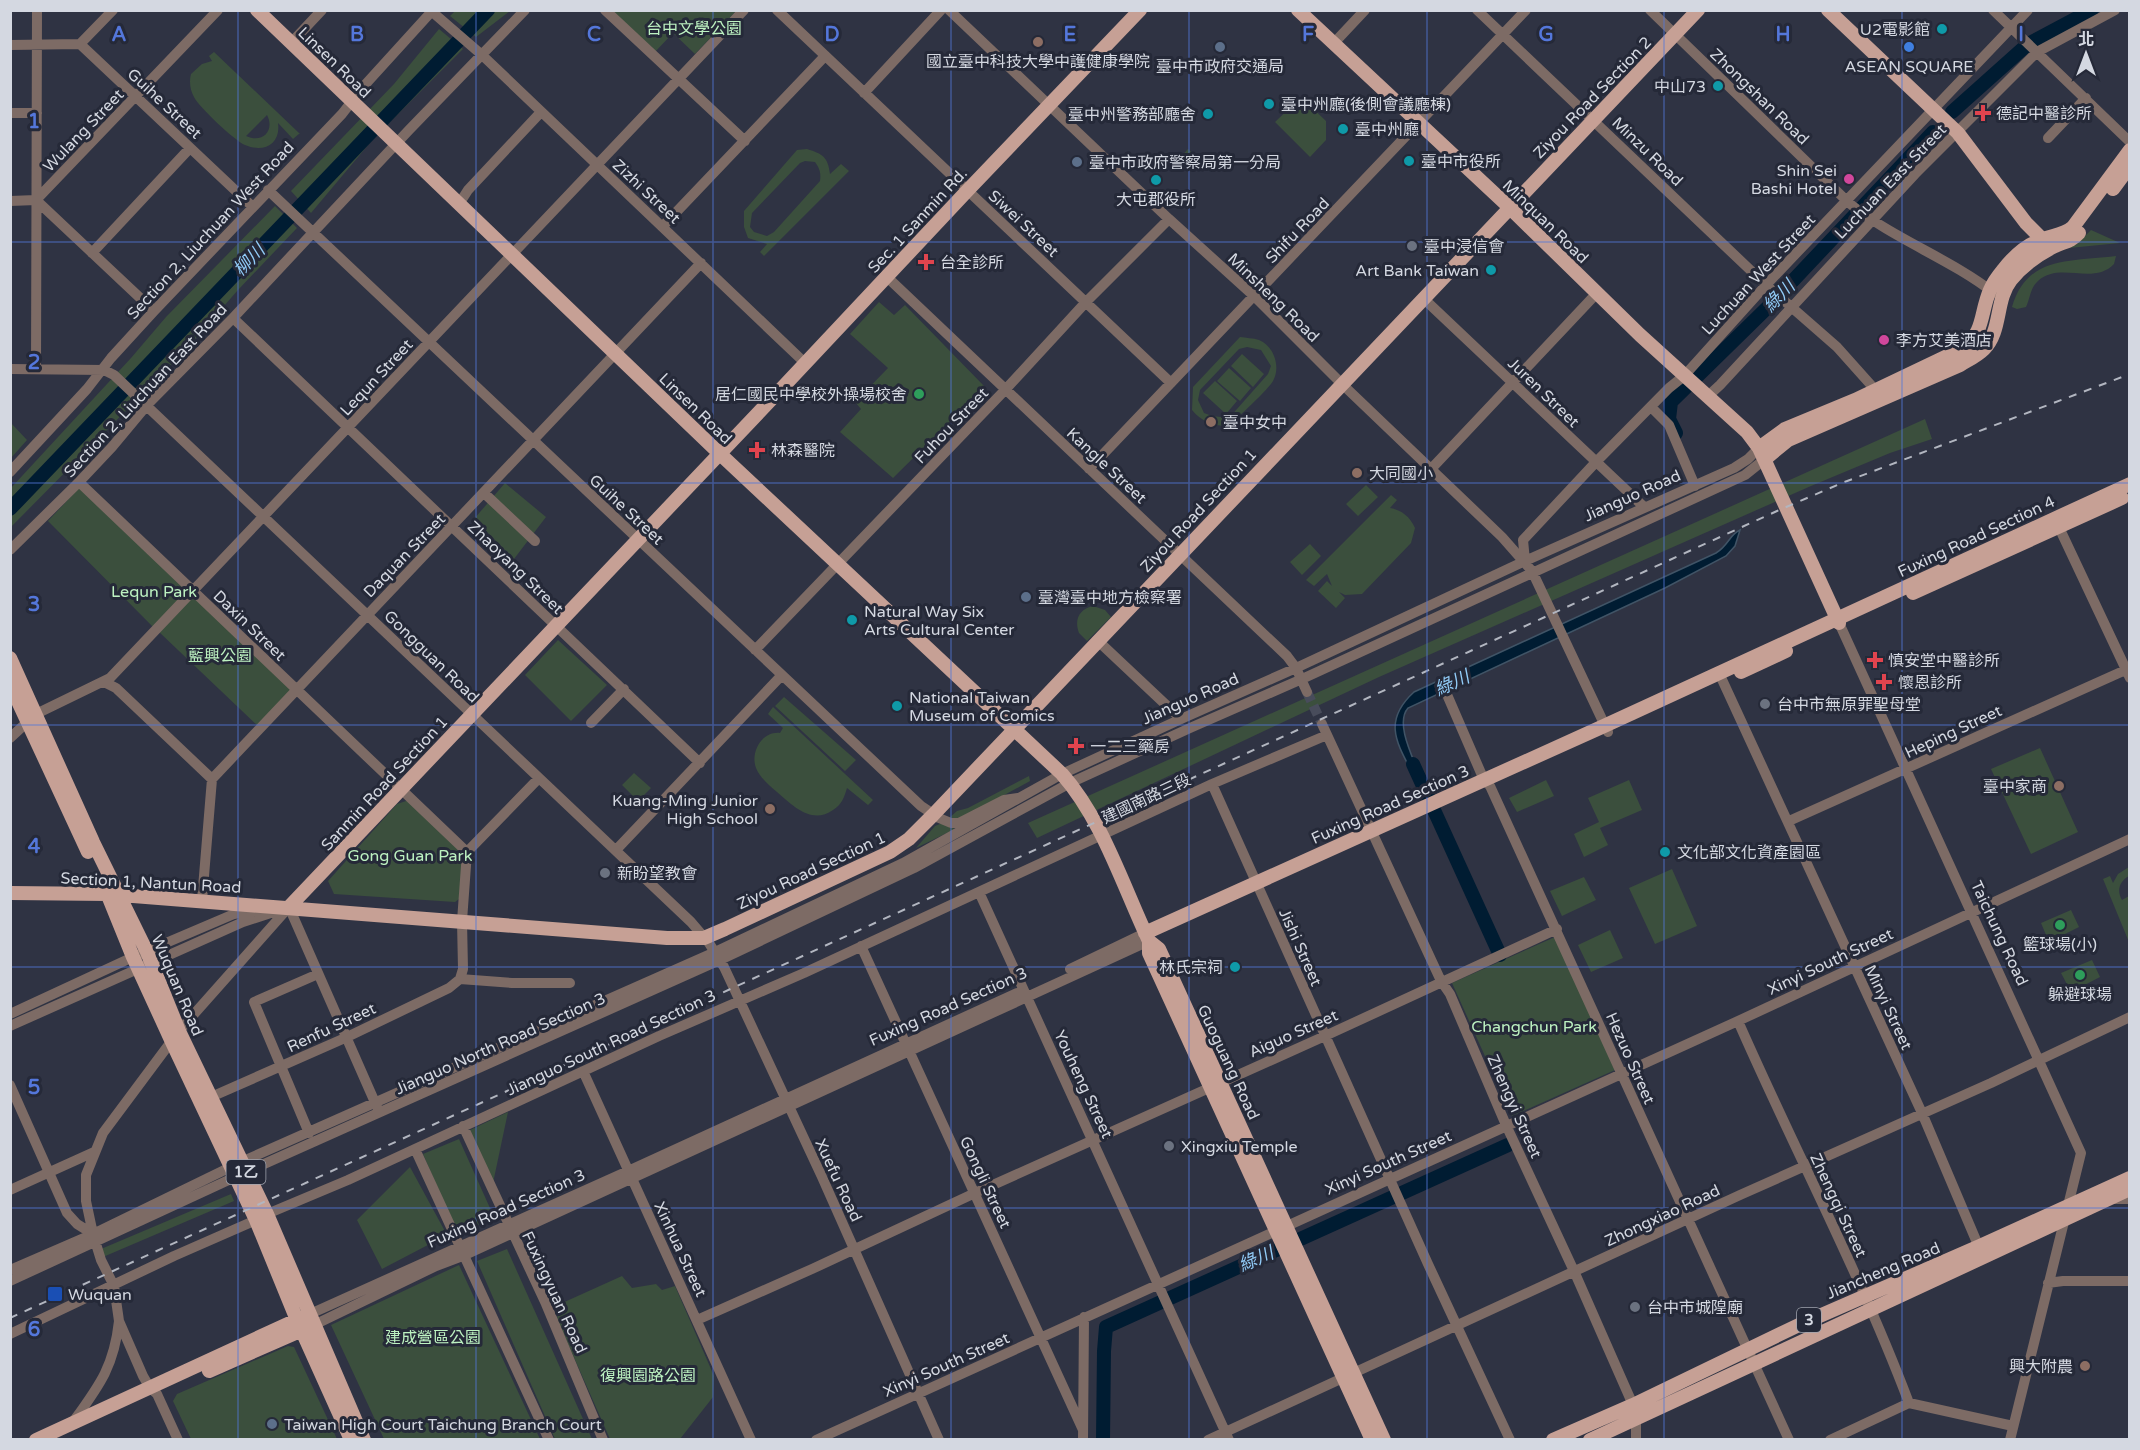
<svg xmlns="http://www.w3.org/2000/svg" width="2140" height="1450" font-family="'Varela Round','Noto Sans TC',sans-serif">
  <rect width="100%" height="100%" fill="#2f3343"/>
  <path fill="#3b4f3d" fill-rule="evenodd" d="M455 11V10L510 11 476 37 450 16Z
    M613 11H736L695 54 673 33 655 52Z
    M439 29 463 49 374 138 311 213 291 191 394 84Z
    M214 52 299 133H300L293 139 278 123C281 144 264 153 245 145 235 141 198 106 194 97 190 90 189 81 191 74L202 64 212 61 209 56ZM267 115C275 130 263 144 246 136Z
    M1301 97 1326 121V140L1310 157 1275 122Z
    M807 149C823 154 828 157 830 174L841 164 849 171 764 256 760 252 767 244 748 238 744 227V211L797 150ZM805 161 815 162C820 169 821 173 820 181L774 232 767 236 754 232 750 227 752 213 800 163Z
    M1188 149 1200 160 1189 171 1178 160Z
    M275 206 297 228 238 290 182 354 11 527 10 489 131 358 166 317Z
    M2091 230 2120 243 2069 248 2077 244Z
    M2116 256 2114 264C2093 286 2060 261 2038 281 2030 288 2030 299 2026 307L2017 309 2012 307C2027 255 2071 262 2116 256Z
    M879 302 894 315 905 305 985 387 893 478 840 432 861 409 855 402 888 368 850 334Z
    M1240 337C1246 338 1253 338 1259 340 1274 346 1281 367 1273 381 1267 391 1239 416 1229 426 1213 426 1202 422 1192 410L1193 387ZM1247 347 1261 350 1271 366 1268 374 1229 418 1212 416 1204 413 1198 400 1200 390 1239 349Z
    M1242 354 1264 374 1253 387 1231 366Z
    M1229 368 1251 388 1240 401 1217 381Z
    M1215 381 1237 401 1226 414 1203 393Z
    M1925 419 1932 439 1890 453 1811 486 1379 677 1037 838 1028 823Z
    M11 423 27 440 11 458H10Z
    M505 483 546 517 514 559 474 519Z
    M1366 485 1378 497 1358 516 1346 504Z
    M81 486 190 591 154 628 48 521Z
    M1391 495 1397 500 1390 508C1402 510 1410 517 1415 528L1411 543 1362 594 1345 595 1339 592 1345 598 1336 608 1318 591 1327 581 1332 586 1327 574 1314 586 1306 580Z
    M1310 544 1321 556 1302 575 1290 562Z
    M194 594 293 690 259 727 158 631Z
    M1093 606 1105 610 1111 617 1087 641 1079 633C1074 620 1079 609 1093 606Z
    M558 640 607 685 571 721 525 675Z
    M784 697 856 760 845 771 775 706Z
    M773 707 873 800 868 805 847 788C844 798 842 804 833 810 812 825 793 806 777 792 770 786 760 778 756 768 750 752 762 731 780 733L783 728 768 714Z
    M2040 748 2078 832 2031 854 1991 769Z
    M634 773 651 788 638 801 622 785Z
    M1029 776 1030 781 966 816 959 819 949 818 957 811 968 808Z
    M1546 780 1554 796 1517 812 1509 798Z
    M1629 780 1642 810 1600 828 1608 845 1584 857 1574 834 1599 822 1588 798Z
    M409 800 461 843 463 896 455 902 334 894 328 881 397 804Z
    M942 823 955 829 916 848 935 826Z
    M2129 867V876C2120 881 2116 890 2122 900L2129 896V942L2103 879 2110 876 2113 883 2118 874Z
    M1672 869 1697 926 1655 944 1629 888Z
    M1584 877 1596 900 1562 916 1550 891Z
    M2071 910 2079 927 2049 942 2041 923Z
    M1610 930 1623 958 1591 972 1578 945Z
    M1555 937 1615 1070 1512 1116 1452 983Z
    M2092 960 2100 977 2071 992 2061 973Z
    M508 1112 493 1183 470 1130Z
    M459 1139 494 1217 458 1235 423 1154Z
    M410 1167 447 1235 382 1269 357 1220Z
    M231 1194 234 1201 103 1257 101 1249Z
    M507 1249 592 1439H555L477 1261Z
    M459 1265 540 1439H384L331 1325Z
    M622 1276 632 1288 656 1284 662 1290 675 1286 714 1376 713 1397 680 1439H610L557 1319 560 1304Z
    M288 1346 294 1347 337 1439H191L173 1401 177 1394Z"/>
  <path fill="#001c32" stroke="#405466" stroke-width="1.5" d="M1740 530 1735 546 1726 556 1665 588 1408 708C1394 724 1415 761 1421 779L1416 780C1399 746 1380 723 1414 692L1716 553C1729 545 1729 535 1740 530Z"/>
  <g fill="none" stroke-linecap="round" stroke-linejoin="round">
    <path stroke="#001c32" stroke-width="14" d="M1952 112 2028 44 2092 10
      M1676 433 1669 419 1671 402 1770 305 1933 132
      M10 509 488 10
      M1413 764 1500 955
      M1103 1440 1104 1351 1106 1327 1508 1145"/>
    <path stroke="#484c5b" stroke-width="10" stroke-dasharray="10 5" stroke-linecap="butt" d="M1307 692 1322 724"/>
    <path stroke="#7d6b65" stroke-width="10" d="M430 10 482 55 805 363
      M605 10 745 141
      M777 10 1171 383
      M949 10 1169 219 1254 296 1342 384 1502 537 1532 571 1608 732
      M1477 10 1766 285 1837 347 1879 394
      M1650 10 1849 203C1893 239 1949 258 1994 293
      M1993 10 2130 142
      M291 43 322 10
      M1334 43 1365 10
      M80 44 113 10
      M10 45 80 44 253 207
      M864 93 941 10
      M10 113H37
      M2048 138 2086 98
      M268 190 921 806 939 818 951 823H959L1004 800 1018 798
      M36 200 154 311
      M10 201 36 200 218 10
      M459 204 468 190 541 112
      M663 226 825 56
      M92 253 190 148
      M887 277 1287 656 1296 668 1307 692
      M1423 298 1644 507
      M233 318 700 763
      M10 369 104 370 114 375 691 922 709 943 724 967 822 1177 939 1440
      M36 369 37 10
      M1707 397 1720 385 1915 174 2037 52 2115 10
      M1651 407 1669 425 1695 486
      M1432 468 1597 293
      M1089 469 1526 10
      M10 472 87 389 111 358 154 311 342 114 363 87 433 10
      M79 482 467 852 462 921 463 969 460 979
      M484 493 535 541
      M2056 521 2130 678
      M10 550 79 482 112 447 147 405 233 318 409 130 525 10
      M1525 561 1523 540 1596 462 1669 388 1684 376 1766 285 2028 10
      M1840 625 2081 1153 2010 1440
      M1097 640 1181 719
      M755 650 1005 390 1086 302 1169 219
      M1719 673 1922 1113 1981 1252
      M104 682 116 688 212 779
      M1445 690 1484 780 1490 786 1789 1440
      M591 723 624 689
      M1322 724 1441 981 1450 994 1506 1125 1574 1271 1633 1405 1636 1419V1440
      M10 738 36 714 110 678 744 10
      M1212 784 1428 1264 1510 1440
      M1789 821 2130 668
      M616 850 781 676
      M467 852 539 778
      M979 892 1229 1440
      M202 900 212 779 701 263
      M289 907 377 1107
      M861 946 1083 1430
      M1070 969 1145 933
      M460 979 512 983H570
      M10 1014 133 957 234 914 262 910
      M1738 1021C1794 1149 1860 1273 1909 1403
      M10 1026 243 922 283 909
      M583 1071 751 1440
      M10 1085 67 1213 77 1224 93 1234
      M211 1097 345 1038 449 988 460 979
      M463 1126 546 1304 603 1440
      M309 1133 254 1002 318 974
      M415 1149 549 1440
      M10 1190 94 1152
      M2112 1199H2130
      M10 1270 93 1234 241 1162 715 952 903 863 1062 774 1181 719 1296 668 1525 561 1734 468 1748 459 1759 448
      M10 1281 246 1172 720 960 914 868 1070 783 1190 728 1302 679 1745 475 1765 459
      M2048 1283 2063 1281H2130
      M310 1314 628 1171 1017 993
      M697 1320 812 1269 975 1193 1325 1036 1557 929
      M314 1325 436 1266 465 1255 1149 941
      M10 1334 174 1256 256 1220 267 1214 348 1180 659 1036 804 973 1212 784 1327 735
      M73 1422C99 1386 114 1367 119 1321
      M178 1440 157 1394 150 1388 143 1376 119 1321 114 1286 101 1260 93 1234 86 1201V1175L103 1133 179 1031 289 907
      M816 1440 1738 1021 2130 839
      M1083 1440 1084 1317
      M1208 1440 1740 1195 1991 1083 2130 1017
      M1830 1440 1909 1403 2013 1426"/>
    <path stroke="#c6a095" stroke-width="14" d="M257 10 719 453 1062 774C1102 819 1123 886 1149 941L1159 949 1384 1440
      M1298 10 1509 207 1640 335 1747 432 1759 448 1839 623
      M1828 10 1958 133 2026 223 2048 245
      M2113 189 2130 166
      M1759 448 1785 429 1855 400 1964 348C1985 330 1980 313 1990 290 1993 283 1998 276 2003 270 2013 257 2027 244 2043 239 2054 235 2064 235 2073 227L2130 150
      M1765 459 1788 440 1960 365C1968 360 1977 356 1984 349 2002 331 1995 300 2011 280 2022 266 2039 254 2055 246 2064 242 2072 241 2079 233
      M1913 593 2122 498
      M10 658 93 842 147 952 179 1031 267 1214 364 1440
      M1741 672 1786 651
      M10 684 88 852
      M105 888 133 957 172 1042 256 1220 297 1320 351 1440
      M10 893 108 894 667 938H704L725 929 890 852 909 839 933 815 1698 10
      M289 907 783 387 967 191 1140 10
      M1145 933 1604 726 2130 484
      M1149 941V953L1372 1440
      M209 1371 309 1327
      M36 1440 305 1316
      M1553 1440 1633 1405 1801 1324 1980 1246 2130 1178
      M1590 1440 2130 1189"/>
    <path stroke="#b2b6c0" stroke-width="2" stroke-dasharray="8 8" stroke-linecap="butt" d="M10 1318 1777 511 1842 483 2130 374"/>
  </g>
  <path fill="none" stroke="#5477db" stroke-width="1.5" stroke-opacity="0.55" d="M238 10V1440M476 10V1440M713 10V1440M951 10V1440M1189 10V1440M1427 10V1440M1664 10V1440M1902 10V1440M10 242H2130M10 483H2130M10 725H2130M10 967H2130M10 1208H2130"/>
  <g fill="#0f9aa8" stroke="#252938" stroke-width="2">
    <circle cx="1942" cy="29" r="6"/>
    <circle cx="1718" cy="86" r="6"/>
    <circle cx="1269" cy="104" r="6"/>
    <circle cx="1208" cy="114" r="6"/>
    <circle cx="1343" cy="129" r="6"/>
    <circle cx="1409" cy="161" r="6"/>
    <circle cx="1156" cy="180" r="6"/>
    <circle cx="1491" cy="270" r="6"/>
    <circle cx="852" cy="620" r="6"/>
    <circle cx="897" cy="706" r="6"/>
    <circle cx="1665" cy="852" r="6"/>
    <circle cx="1235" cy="967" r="6"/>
  </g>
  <g fill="#8d6e63" stroke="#252938" stroke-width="2">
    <circle cx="1038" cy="42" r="6"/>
    <circle cx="1211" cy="422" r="6"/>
    <circle cx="1357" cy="473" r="6"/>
    <circle cx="2059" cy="786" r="6"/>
    <circle cx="770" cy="809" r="6"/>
    <circle cx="2085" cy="1366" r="6"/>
  </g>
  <g fill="#5c6f8a" stroke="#252938" stroke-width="2">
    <circle cx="1220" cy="47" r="6"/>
    <circle cx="1077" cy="162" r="6"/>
    <circle cx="1026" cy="597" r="6"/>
    <circle cx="272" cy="1424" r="6"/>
  </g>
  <circle fill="#3f7fe0" stroke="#252938" stroke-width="2" cx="1909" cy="47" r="6"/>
  <g fill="#e0444e" stroke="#252938" stroke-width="2">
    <path d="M1980 104h6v6h6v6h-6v6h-6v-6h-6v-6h6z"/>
    <path d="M923 253h6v6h6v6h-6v6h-6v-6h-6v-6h6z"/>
    <path d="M754 441h6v6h6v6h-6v6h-6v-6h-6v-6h6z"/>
    <path d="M1872 651h6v6h6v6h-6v6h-6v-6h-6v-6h6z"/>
    <path d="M1881 673h6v6h6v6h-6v6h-6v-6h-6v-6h6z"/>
    <path d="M1073 737h6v6h6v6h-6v6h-6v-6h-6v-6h6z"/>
  </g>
  <g fill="#d1479c" stroke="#252938" stroke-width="2">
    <circle cx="1849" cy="179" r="6"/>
    <circle cx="1884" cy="340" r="6"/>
  </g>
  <g fill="#6b7280" stroke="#252938" stroke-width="2">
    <circle cx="1412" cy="246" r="6"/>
    <circle cx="1765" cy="704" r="6"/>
    <circle cx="605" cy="873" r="6"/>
    <circle cx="1169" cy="1146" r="6"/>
    <circle cx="1635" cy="1307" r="6"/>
  </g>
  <g fill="#2e9e5b" stroke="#252938" stroke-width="2">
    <circle cx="919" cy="394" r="6"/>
    <circle cx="2060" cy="925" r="6"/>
    <circle cx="2080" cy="975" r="6"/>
  </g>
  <rect fill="#1a4fb4" stroke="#252938" stroke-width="2" x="47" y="1286" width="16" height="16" rx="3"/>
  <g text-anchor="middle" stroke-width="6" stroke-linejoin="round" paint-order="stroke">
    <g fill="#252938" stroke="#a0a4ae" stroke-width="1.5">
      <rect x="226.5" y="1160" width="39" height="24" rx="4.5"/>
      <rect x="1797" y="1308" width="24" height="24" rx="4.5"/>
    </g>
    <g font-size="15" font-weight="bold" fill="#d4d8e1">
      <text x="246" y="1177">1乙</text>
      <text x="1809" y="1325">3</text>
    </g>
    <g font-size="16" fill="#bdf2c1" stroke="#252938">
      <text x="694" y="34">台中文學公園</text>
      <text x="154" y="597">Lequn Park</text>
      <text x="220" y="661">藍興公園</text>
      <text x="410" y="861">Gong Guan Park</text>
      <text x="1534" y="1032">Changchun Park</text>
      <text x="433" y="1343">建成營區公園</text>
      <text x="648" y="1381">復興園路公園</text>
    </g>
    <g font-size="16" fill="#d4d8e1" stroke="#252938" text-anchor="start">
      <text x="1930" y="35" text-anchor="end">U2電影館</text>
      <text x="1038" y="67" text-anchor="middle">國立臺中科技大學中護健康學院</text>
      <text x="1220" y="72" text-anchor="middle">臺中市政府交通局</text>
      <text x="1909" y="72" text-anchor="middle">ASEAN SQUARE</text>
      <text x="1706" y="92" text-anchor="end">中山73</text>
      <text x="1281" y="110">臺中州廳(後側會議廳棟)</text>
      <text x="1996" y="119">德記中醫診所</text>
      <text x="1196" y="120" text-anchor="end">臺中州警務部廳舍</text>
      <text x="1355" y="135">臺中州廳</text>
      <text x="1421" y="167">臺中市役所</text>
      <text x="1089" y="168">臺中市政府警察局第一分局</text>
      <text x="1837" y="176" text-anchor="end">Shin Sei<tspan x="1837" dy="18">Bashi Hotel</tspan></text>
      <text x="1156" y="205" text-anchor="middle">大屯郡役所</text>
      <text x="1424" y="252">臺中浸信會</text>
      <text x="940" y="268">台全診所</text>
      <text x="1479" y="276" text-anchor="end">Art Bank Taiwan</text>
      <text x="1896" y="346">李方艾美酒店</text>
      <text x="907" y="400" text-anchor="end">居仁國民中學校外操場校舍</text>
      <text x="1223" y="428">臺中女中</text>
      <text x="771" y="456">林森醫院</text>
      <text x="1369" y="479">大同國小</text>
      <text x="1038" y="603">臺灣臺中地方檢察署</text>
      <text x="864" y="617">Natural Way Six<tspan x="864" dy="18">Arts Cultural Center</tspan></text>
      <text x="1888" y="666">慎安堂中醫診所</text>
      <text x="1898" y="688">懷恩診所</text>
      <text x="909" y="703">National Taiwan<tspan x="909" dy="18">Museum of Comics</tspan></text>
      <text x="1777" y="710">台中市無原罪聖母堂</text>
      <text x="1090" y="752">一二三藥房</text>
      <text x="2047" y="792" text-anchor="end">臺中家商</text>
      <text x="758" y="806" text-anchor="end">Kuang-Ming Junior<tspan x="758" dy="18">High School</tspan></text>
      <text x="1677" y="858">文化部文化資產園區</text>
      <text x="617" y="879">新盼望教會</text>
      <text x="2060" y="950" text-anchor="middle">籃球場(小)</text>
      <text x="1223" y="973" text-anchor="end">林氏宗祠</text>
      <text x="2080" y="1000" text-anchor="middle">躲避球場</text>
      <text x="1181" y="1152">Xingxiu Temple</text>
      <text x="68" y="1300">Wuquan</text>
      <text x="1647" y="1313">台中市城隍廟</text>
      <text x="2073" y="1372" text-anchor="end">興大附農</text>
      <text x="284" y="1430">Taiwan High Court Taichung Branch Court</text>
    </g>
    <g font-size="16" fill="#d4d8e1" stroke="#252938">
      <text transform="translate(335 62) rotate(44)" y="6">Linsen Road</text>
      <text transform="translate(1760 96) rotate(44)" y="6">Zhongshan Road</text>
      <text transform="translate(1592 97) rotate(-46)" y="6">Ziyou Road Section 2</text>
      <text transform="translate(165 103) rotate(43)" y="6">Guihe Street</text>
      <text transform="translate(83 130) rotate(-46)" y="6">Wulang Street</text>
      <text transform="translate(1648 151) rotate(44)" y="6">Minzu Road</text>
      <text transform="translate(1890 181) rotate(-46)" y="6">Luchuan East Street</text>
      <text transform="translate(647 191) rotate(43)" y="6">Zizhi Street</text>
      <text transform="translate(917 220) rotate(-47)" y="6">Sec. 1 Sanmin Rd.</text>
      <text transform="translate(1546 221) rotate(44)" y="6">Minquan Road</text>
      <text transform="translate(1024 223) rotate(43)" y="6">Siwei Street</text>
      <text transform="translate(210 230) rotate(-47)" y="6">Section 2, Liuchuan West Road</text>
      <text transform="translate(1297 230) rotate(-46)" y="6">Shifu Road</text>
      <text transform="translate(1758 274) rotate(-47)" y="6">Luchuan West Street</text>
      <text transform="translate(1274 297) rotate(44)" y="6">Minsheng Road</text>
      <text transform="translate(376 377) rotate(-47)" y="6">Lequn Street</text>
      <text transform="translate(145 390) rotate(-47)" y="6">Section 2, Liuchuan East Road</text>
      <text transform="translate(1544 392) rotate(44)" y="6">Juren Street</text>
      <text transform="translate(696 408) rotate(44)" y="6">Linsen Road</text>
      <text transform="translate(951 425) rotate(-46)" y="6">Fuhou Street</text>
      <text transform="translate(1107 465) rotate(43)" y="6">Kangle Street</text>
      <text transform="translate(1632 495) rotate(-24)" y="6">Jianguo Road</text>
      <text transform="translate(627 509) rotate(43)" y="6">Guihe Street</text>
      <text transform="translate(1198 510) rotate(-47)" y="6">Ziyou Road Section 1</text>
      <text transform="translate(1976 536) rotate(-25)" y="6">Fuxing Road Section 4</text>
      <text transform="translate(404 555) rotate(-46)" y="6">Daquan Street</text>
      <text transform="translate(516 567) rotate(44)" y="6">Zhaoyang Street</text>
      <text transform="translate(250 625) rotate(44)" y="6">Daxin Street</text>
      <text transform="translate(432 656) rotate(44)" y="6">Gongguan Road</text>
      <text transform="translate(1190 698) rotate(-24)" y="6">Jianguo Road</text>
      <text transform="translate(1953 731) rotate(-25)" y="6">Heping Street</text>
      <text transform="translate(384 783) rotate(-47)" y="6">Sanmin Road Section 1</text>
      <text transform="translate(1146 798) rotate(-25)" y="6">建國南路三段</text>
      <text transform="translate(1390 804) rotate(-24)" y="6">Fuxing Road Section 3</text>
      <text transform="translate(811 870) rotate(-25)" y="6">Ziyou Road Section 1</text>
      <text transform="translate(151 882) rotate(3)" y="6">Section 1, Nantun Road</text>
      <text transform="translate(2000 933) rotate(65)" y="6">Taichung Road</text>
      <text transform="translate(1301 947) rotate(66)" y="6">Jishi Street</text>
      <text transform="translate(1830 961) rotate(-25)" y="6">Xinyi South Street</text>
      <text transform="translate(178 985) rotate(67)" y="6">Wuquan Road</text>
      <text transform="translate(948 1006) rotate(-24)" y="6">Fuxing Road Section 3</text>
      <text transform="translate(1889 1007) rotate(65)" y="6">Minyi Street</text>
      <text transform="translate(331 1027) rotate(-25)" y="6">Renfu Street</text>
      <text transform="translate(1293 1033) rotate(-24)" y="6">Aiguo Street</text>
      <text transform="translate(611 1042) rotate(-25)" y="6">Jianguo South Road Section 3</text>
      <text transform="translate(500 1043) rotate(-24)" y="6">Jianguo North Road Section 3</text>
      <text transform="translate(1631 1058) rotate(66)" y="6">Hezuo Street</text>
      <text transform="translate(1229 1062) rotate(65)" y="6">Guoguang Road</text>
      <text transform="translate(1084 1084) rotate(65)" y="6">Youheng Street</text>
      <text transform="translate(1515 1106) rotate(66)" y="6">Zhengyi Street</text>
      <text transform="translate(1388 1162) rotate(-24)" y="6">Xinyi South Street</text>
      <text transform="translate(839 1180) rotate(65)" y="6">Xuefu Road</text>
      <text transform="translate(986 1182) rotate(65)" y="6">Gongli Street</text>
      <text transform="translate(1839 1205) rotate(65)" y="6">Zhengqi Street</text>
      <text transform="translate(506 1208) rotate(-24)" y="6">Fuxing Road Section 3</text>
      <text transform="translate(1662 1215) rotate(-25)" y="6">Zhongxiao Road</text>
      <text transform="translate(681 1249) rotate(65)" y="6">Xinhua Street</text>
      <text transform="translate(1883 1270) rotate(-23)" y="6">Jiancheng Road</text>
      <text transform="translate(555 1292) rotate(65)" y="6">Fuxingyuan Road</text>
      <text transform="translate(946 1364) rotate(-24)" y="6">Xinyi South Street</text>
    </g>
    <g font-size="18" font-style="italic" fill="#92ccf8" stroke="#252938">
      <text transform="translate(249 260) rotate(-46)" y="6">柳川</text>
      <text transform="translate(1779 296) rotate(-46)" y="6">綠川</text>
      <text transform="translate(1452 683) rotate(-25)" y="6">綠川</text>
      <text transform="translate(1256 1259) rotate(-24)" y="6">綠川</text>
    </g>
  </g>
  <g font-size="20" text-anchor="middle" font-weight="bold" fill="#5477db" stroke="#252938" stroke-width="6" stroke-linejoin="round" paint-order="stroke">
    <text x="119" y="41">A</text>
    <text x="357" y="41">B</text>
    <text x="594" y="41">C</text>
    <text x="832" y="41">D</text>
    <text x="1070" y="41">E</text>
    <text x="1308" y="41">F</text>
    <text x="1546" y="41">G</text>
    <text x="1783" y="41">H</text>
    <text x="2021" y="41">I</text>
    <text x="34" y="128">1</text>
    <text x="34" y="369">2</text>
    <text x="34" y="611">3</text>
    <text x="34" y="853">4</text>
    <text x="34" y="1094">5</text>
    <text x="34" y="1336">6</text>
  </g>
  <rect width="2140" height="1450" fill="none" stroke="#d4d8e1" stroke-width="24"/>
  <g transform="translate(2086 54)" stroke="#252938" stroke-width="4.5" paint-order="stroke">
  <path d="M0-4.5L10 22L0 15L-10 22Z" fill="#d4d8e1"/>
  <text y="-9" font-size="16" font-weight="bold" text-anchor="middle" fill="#d4d8e1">北</text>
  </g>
</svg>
